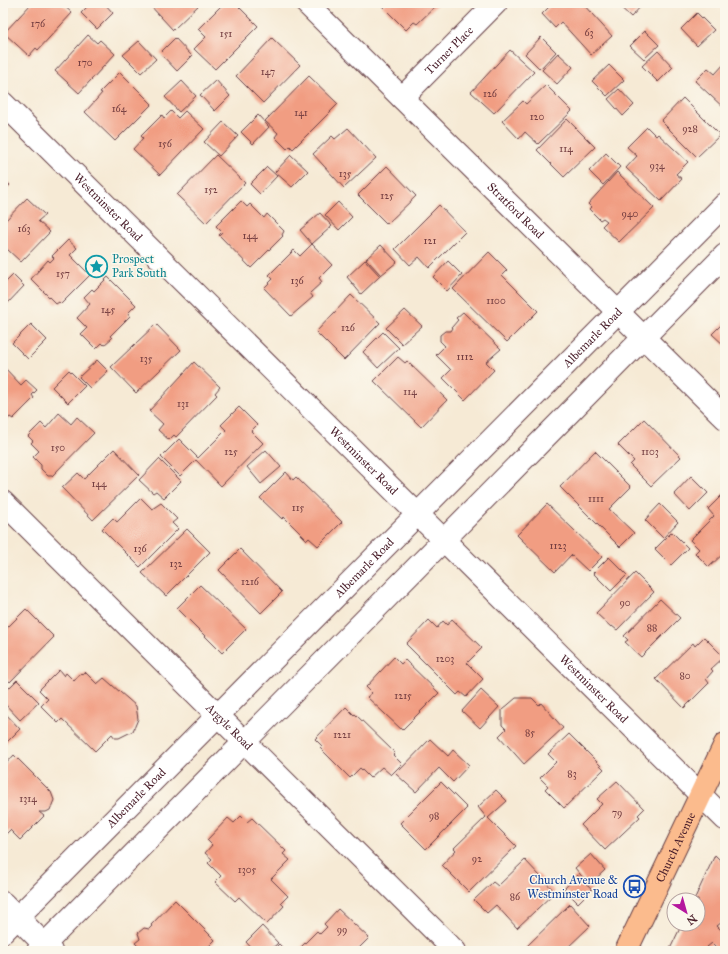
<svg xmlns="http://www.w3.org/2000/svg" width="728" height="954" font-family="'IM FELL Great Primer',serif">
  <rect width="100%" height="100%" fill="#fbf7ec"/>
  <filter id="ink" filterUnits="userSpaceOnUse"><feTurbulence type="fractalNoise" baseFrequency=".025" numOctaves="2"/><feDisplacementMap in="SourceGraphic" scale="8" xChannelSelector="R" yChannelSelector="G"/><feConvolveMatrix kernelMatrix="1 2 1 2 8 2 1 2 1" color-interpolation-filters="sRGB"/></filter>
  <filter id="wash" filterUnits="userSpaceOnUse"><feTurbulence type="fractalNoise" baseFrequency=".012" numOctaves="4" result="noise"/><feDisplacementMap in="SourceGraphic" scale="16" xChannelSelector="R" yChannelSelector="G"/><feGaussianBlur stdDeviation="0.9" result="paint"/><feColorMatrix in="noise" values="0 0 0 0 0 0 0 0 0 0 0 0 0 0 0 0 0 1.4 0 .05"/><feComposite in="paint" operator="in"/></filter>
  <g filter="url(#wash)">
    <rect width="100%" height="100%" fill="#f6ead5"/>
    <g id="blocks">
      <path fill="#f19d82" d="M32 3H61L72 13 38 50 36 48 29 56 4 33Z
        M91 3H104L113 13 97 29 81 13Z
        M148 3H201L173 30Z
        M227 3 236 4 258 26 215 69 194 49 206 37 198 29 221 6Z
        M385 3H439L417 24 414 22 406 30 382 6Z
        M553 3H582L612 36 591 55 561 22 555 28 542 14Z
        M616 3H644L631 17Z
        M697 13 714 30 697 46 681 29Z
        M645 31 659 45 644 59 630 46Z
        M88 35 97 43 100 40 115 54 79 93 55 71Z
        M541 37 556 52 540 69 525 54Z
        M175 38 192 56 177 71 160 53Z
        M272 38 300 65 263 103 236 76Z
        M139 41 156 59 141 73 123 55Z
        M510 50 534 72 494 113 471 92Z
        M658 51 673 67 658 82 642 66Z
        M558 53 573 67 557 84 542 70Z
        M725 63V109L695 81 708 68 715 74Z
        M609 65 624 80 607 96 592 81Z
        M120 72 152 104 115 141 85 112 96 100 102 93 100 92Z
        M309 76 338 104 293 149 290 146 287 149 275 137 278 133 265 121Z
        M216 80 230 96 215 111 200 95Z
        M182 81 196 96 179 112 165 97Z
        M546 85 572 111 538 144 525 132 519 139 502 121 523 101 526 104Z
        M619 89 634 105 623 116 608 99Z
        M683 98 720 135 697 157 661 121Z
        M171 111 178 118 185 111 204 129 160 175 133 149 143 138 141 136 162 115 164 118Z
        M258 115 269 127 253 144 241 132Z
        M567 119 595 147 564 177 537 150Z
        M223 122 238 136 219 156 204 142Z
        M647 127 656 136 658 134 688 162 676 174 682 179 661 201 626 168 637 156 627 147Z
        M348 128 376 158 344 188 313 154 332 136 335 139Z
        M606 153 620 167 603 185 589 171Z
        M216 155 245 183 206 223 177 195Z
        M291 155 308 171 292 187 275 172Z
        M387 166 416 196 387 224 358 195Z
        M267 167 277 176 260 194 250 184Z
        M617 172 654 208 619 242 602 226 607 221 603 218 600 220 589 209 591 207 588 204Z
        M3 178 10 185 3 192Z
        M27 198 45 215 38 221 50 232 21 262 7 249 3 253V223Z
        M241 201 247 207 250 204 264 218 267 214 284 231 282 235 283 236 251 268 219 235 222 232 216 226Z
        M338 202 352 217 339 230 325 215Z
        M439 205 465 232 429 268 419 257 410 265 395 249Z
        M320 213 332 226 312 244 300 230Z
        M68 240 77 248 70 255 90 275 61 304 59 302 56 304 31 279 48 260 50 262 54 258 52 256Z
        M312 244 332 265 319 278 322 282 310 293 313 297 291 316 264 288 273 279 269 275 294 250 300 256Z
        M381 245 397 262 381 275 366 259Z
        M489 252 507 270 502 275 538 311 507 342 453 289Z
        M365 260 380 276 361 294 347 277Z
        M448 261 462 275 447 291 433 277Z
        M13 275 24 286 7 304 3 299V285Z
        M108 277 136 305 128 313 130 316 110 336 112 338 104 345 102 343 96 349 81 334 87 328 77 318 90 304 84 297 92 289 94 291Z
        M351 295 380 323 344 360 316 332Z
        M405 310 422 326 402 344 386 328Z
        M463 312 501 349 486 362 494 370 465 400 443 378 451 370 436 355 445 346 440 341V335L445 331H451L453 328 452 327 458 320 456 318Z
        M725 321V346L712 334Z
        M31 324 47 340 28 359 12 343Z
        M156 324 181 350 136 393 111 367Z
        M383 332 399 348 378 368 363 352Z
        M398 357 405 363 407 361 447 400 421 427 374 381Z
        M97 360 108 371 90 388 79 377Z
        M194 362 220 387 215 393 217 395 176 437 174 435 169 440 158 430 163 424 149 411Z
        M3 366 21 385 26 380 37 390 32 395 34 398 13 419 10 417 5 421 3 419Z
        M69 370 85 386 68 403 52 387Z
        M239 407 257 425 251 431 263 443 221 486 196 460 180 476 161 457 179 439 198 458 226 430 221 425Z
        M59 413 71 424 77 417 94 433 52 476H48L41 469V465L33 457 39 451 31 443 33 441 28 436 41 423 46 428Z
        M644 419 681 457 651 486 630 465 634 461 618 445Z
        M114 449 139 475 93 520 62 488 78 473 84 479Z
        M266 450 281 467 261 484 247 467Z
        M595 451 631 487 609 509 634 533 620 547 560 487Z
        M159 459 181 481 164 498 156 491 153 493 139 480Z
        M286 472 293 480 296 477 342 522 318 546 309 538 307 540 284 517 282 519 260 498Z
        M691 476 708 493 690 511 674 494Z
        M725 492V552L709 567 695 553 699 549 690 540 714 516 708 509Z
        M141 498 152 509 161 503 177 519 172 523 178 529 140 567 102 529 113 518 117 522Z
        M547 504 602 557 588 571 571 555 555 572 517 535Z
        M660 504 678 522 663 538 645 520Z
        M187 529 210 552 166 596 142 573Z
        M672 532 688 548 671 565 655 549Z
        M240 549 282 592 261 613 219 570Z
        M609 557 627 575 611 591 593 573Z
        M635 573 654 592 617 630 612 626 611 627 596 613Z
        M200 585 246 629 222 653 177 608Z
        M660 599 680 618 641 657 625 642 628 640 624 636Z
        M26 609 54 637 10 682 3 675V632Z
        M452 619 482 648 467 663 483 679 466 697 460 692 457 695 406 644 429 620 437 628 443 621 447 625Z
        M704 637 724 657 711 669 713 671 706 679 709 683 684 708 656 679 693 643 695 646Z
        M394 657 401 664 405 660 439 693 402 730 367 697 372 693 366 687Z
        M59 670 64 676 66 673 74 681 81 673 83 675 85 672 97 684 104 678 136 706 138 719 133 731 119 738H115L112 734 95 751 62 719 58 723 41 706 48 699 39 690Z
        M17 680 39 702 20 720 3 702V694Z
        M481 690 499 707 480 728 462 711Z
        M516 698H532L539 705 541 703 563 728 524 764 499 736 506 729 502 725V710Z
        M346 707 354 715 355 714 395 753 393 755 402 764 391 775 382 767 370 778 360 768 350 778 320 748 322 746 315 739Z
        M3 711 20 729 3 746Z
        M569 734 604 769 564 808 545 789 548 786 540 778 556 762 548 754Z
        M430 739 448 756 453 750 469 765 453 782 439 768 416 792 396 774Z
        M14 755 51 792 54 800 50 810 46 812H39L44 816 20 840 10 830 6 834 3 831V765L4 766Z
        M617 781 644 809 638 815 640 817 605 850 581 825 602 804 597 799Z
        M441 782 467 808 426 849 400 823Z
        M496 790 507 801 488 818 516 846 469 892 442 865 456 850 454 848 486 817 478 807Z
        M241 816 247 822 252 818 286 851 283 854 290 860 271 879 288 896 281 903 284 906 267 924 239 897 235 901 215 882 221 876 208 863 212 859 205 853 212 845 207 840 228 818 234 823Z
        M591 854 605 870 589 885 575 868Z
        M715 855 725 865V925L722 922 717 926 722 931 725 928V951H713L717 948 712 943 707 947 710 951H669L682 924H698V900H694Z
        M525 860 555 892 517 928 496 905 487 913 474 900 493 882 498 886Z
        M577 875 592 889 578 903 564 889Z
        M175 900 215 940 204 951H143L135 943 140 939 138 933 144 928 149 929 152 926 151 925Z
        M570 904 590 926 564 951H530L526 947Z
        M338 909 369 938 356 951H297L317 931 320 934 327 927 324 924Z
        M262 926 278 943 269 951H254L246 942Z
        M279 944 286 951H272Z"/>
    </g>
  </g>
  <g filter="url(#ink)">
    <use href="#blocks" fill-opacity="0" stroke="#643d44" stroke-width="1"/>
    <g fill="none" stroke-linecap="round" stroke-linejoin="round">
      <defs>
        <g id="minor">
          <path id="s1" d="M306 3 725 418"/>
          <path id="s2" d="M402 98 496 3"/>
          <path id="s3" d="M3 103 725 819"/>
          <path id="s4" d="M3 502 455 951"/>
          <path d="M3 903 51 951"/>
          <path id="s5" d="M3 932 725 204"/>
          <path d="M38 951 725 255"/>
        </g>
        <g id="primary">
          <path id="s6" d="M626 951 725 744"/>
        </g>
      </defs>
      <use href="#minor" stroke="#643d44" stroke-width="24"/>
      <use href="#primary" stroke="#643d44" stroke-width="24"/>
      <use href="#minor" stroke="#fff" stroke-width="22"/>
      <use href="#primary" stroke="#fbbb8d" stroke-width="22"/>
    </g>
  </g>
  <defs>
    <symbol id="sight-ring" viewBox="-11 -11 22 22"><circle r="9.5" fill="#fbf7ec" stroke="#0f9aa8" stroke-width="1.5"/><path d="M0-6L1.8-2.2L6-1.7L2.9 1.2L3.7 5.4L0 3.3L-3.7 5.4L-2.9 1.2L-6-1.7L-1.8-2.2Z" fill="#0f9aa8"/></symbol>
    <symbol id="bus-ring" viewBox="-11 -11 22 22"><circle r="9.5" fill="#fbf7ec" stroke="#1a4fb4" stroke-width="1.5"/><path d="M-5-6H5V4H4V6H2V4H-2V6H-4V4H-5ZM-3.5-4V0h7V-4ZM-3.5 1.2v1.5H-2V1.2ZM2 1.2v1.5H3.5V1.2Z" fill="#1a4fb4"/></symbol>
  </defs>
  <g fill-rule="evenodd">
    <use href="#sight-ring" x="84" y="254" width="25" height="25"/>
    <use href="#bus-ring" x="622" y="874" width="25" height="25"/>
  </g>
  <g text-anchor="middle" stroke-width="3" stroke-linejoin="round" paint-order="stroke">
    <g font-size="10" fill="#743e41">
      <text x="38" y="27">176</text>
      <text x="589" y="36">63</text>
      <text x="226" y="37">151</text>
      <text x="85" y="66">170</text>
      <text x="268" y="75">147</text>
      <text x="490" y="97">126</text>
      <text x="119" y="112">164</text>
      <text x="301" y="116">141</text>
      <text x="537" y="120">120</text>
      <text x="690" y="132">928</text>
      <text x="165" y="147">156</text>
      <text x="566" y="152">114</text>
      <text x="657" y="169">934</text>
      <text x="345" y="177">135</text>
      <text x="211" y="193">152</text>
      <text x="387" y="199">125</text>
      <text x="630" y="217">940</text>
      <text x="24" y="232">163</text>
      <text x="250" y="239">144</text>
      <text x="430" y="244">121</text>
      <text x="63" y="277">157</text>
      <text x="297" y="284">136</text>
      <text x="496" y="304">1100</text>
      <text x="108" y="313">145</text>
      <text x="348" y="331">126</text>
      <text x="465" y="360">1112</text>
      <text x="146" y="362">135</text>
      <text x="410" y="395">114</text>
      <text x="183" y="407">131</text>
      <text x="58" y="451">150</text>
      <text x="231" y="455">125</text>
      <text x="650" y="455">1103</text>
      <text x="99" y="487">144</text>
      <text x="596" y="502">1111</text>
      <text x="298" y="511">115</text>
      <text x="558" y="549">1123</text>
      <text x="140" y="552">136</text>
      <text x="176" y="567">132</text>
      <text x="250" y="585">1216</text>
      <text x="625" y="606">90</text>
      <text x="652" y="631">88</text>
      <text x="445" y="662">1203</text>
      <text x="685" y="679">80</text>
      <text x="403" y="699">1215</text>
      <text x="530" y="736">85</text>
      <text x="342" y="738">1221</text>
      <text x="572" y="777">83</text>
      <text x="28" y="802">1314</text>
      <text x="617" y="816">79</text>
      <text x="434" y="819">98</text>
      <text x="477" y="862">92</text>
      <text x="247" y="873">1305</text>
      <text x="515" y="900">86</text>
      <text x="342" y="933">99</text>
    </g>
    <g font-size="12" fill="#4a1f2b" stroke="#fbf7ec">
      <text dy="4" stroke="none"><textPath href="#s2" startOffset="67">Turner Place</textPath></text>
      <text dy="4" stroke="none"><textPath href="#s3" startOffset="148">Westminster Road</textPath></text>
      <text dy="4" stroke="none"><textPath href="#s1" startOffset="295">Stratford Road</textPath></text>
      <text dy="4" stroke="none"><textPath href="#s5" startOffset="837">Albemarle Road</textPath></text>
      <text dy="4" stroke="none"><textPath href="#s3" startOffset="508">Westminster Road</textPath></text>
      <text dy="4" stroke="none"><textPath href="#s5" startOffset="513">Albemarle Road</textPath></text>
      <text dy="4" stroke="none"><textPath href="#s3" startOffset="832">Westminster Road</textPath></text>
      <text dy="4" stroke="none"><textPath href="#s4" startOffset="319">Argyle Road</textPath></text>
      <text dy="4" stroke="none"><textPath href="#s5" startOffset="189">Albemarle Road</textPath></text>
      <text dy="4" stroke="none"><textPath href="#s6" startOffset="115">Church Avenue</textPath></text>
    </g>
    <g font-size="12" fill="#0d838f" stroke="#fbf7ec" text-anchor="start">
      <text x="112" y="263">Prospect<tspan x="112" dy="14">Park South</tspan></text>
    </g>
    <g font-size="12" fill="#164399" stroke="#fbf7ec" text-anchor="end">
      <text x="618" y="884">Church Avenue &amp;<tspan x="618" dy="14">Westminster Road</tspan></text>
    </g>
  </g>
  <rect width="728" height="954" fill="none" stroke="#fbf7ec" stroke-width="16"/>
  <g transform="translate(686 912) rotate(143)"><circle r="19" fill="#fbf7ec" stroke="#b4a19f"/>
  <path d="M0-3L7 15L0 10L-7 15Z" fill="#b5179e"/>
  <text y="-6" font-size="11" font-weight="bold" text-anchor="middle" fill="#4a1f2b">N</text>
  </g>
</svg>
